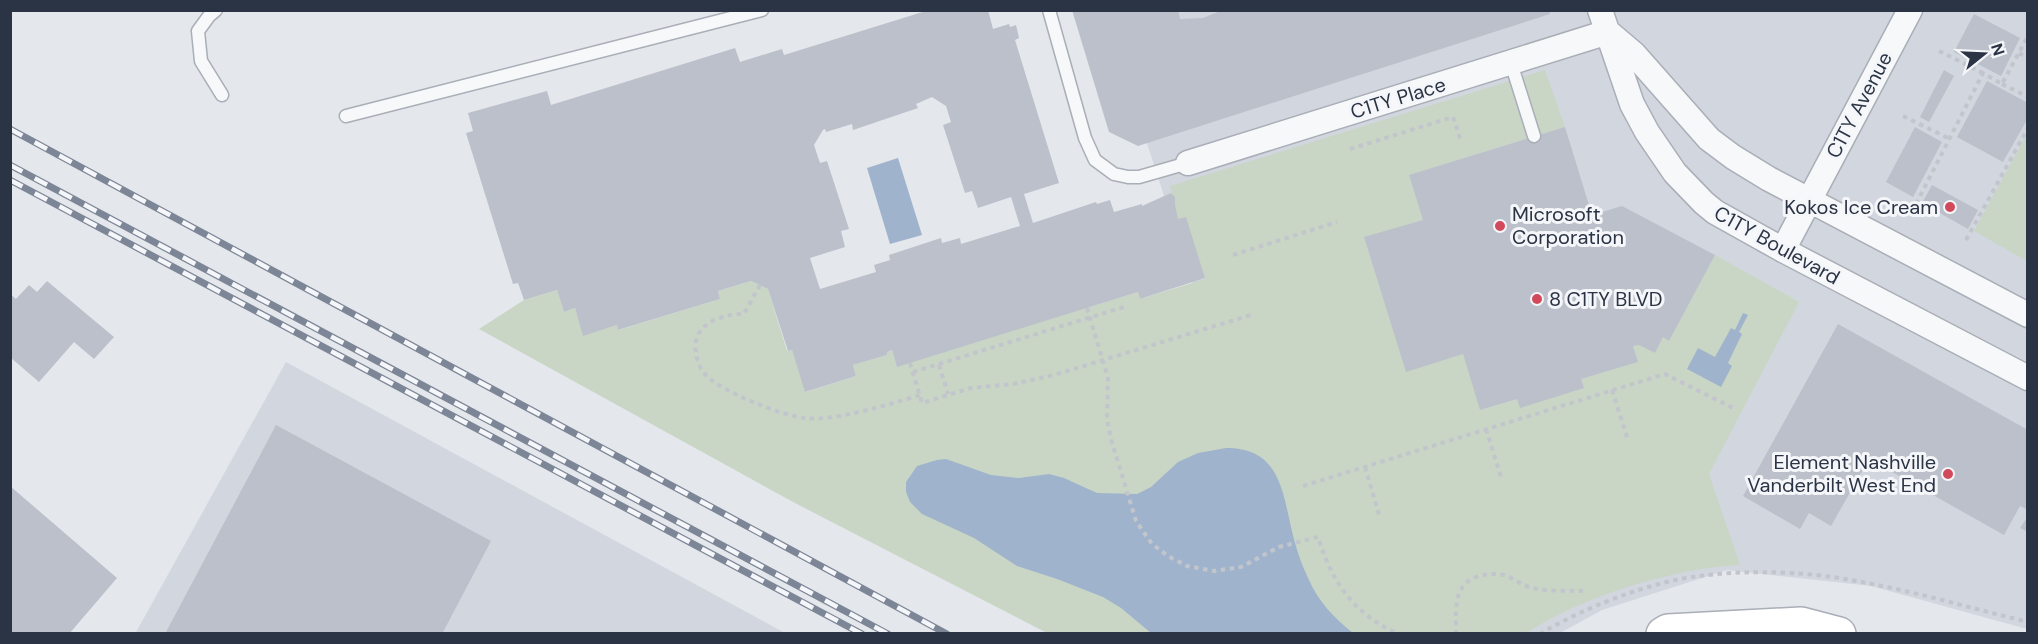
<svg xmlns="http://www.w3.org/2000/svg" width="2038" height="644" font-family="'DM Sans',sans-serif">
  <rect width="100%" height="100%" fill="#e4e7ec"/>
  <path fill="#d2d6de" d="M1104 11H2027V629L1871 586 1727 570 1602 610 1560 633H1306Z
    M286 362 785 633 135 634Z"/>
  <path fill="#c9d6c5" d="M1545 70 1565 127 1409 175 1423 220 1364 238 1406 371 1463 354 1481 410 1517 399 1521 407 1584 388 1581 379 1638 362 1633 346 1639 345 1655 353 1663 337 1669 340 1715 255 1799 302 1709 474 1740 565C1674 568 1580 597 1525 634L1047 633 793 502 479 329 524 300 557 290 564 312 575 308 584 335 617 325 619 330 720 299 718 291 751 281 768 289 787 351 792 350 806 392 856 376 853 365 887 355V352L892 350 897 366 1138 292 1140 299 1205 279C1198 259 1187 241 1179 222 1175 210 1174 198 1170 186Z
    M2025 138 2028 140 2027 261 1974 231Z"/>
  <path fill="#9fb4cc" d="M898 158 922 235 890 244 867 168Z
    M1743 313 1748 315 1739 332 1742 334 1728 363 1732 366 1721 387 1687 369 1698 348 1715 357 1731 328 1735 330Z
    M1226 448C1277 448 1282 486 1291 527 1295 545 1301 564 1309 580 1318 601 1335 619 1353 633H1151L1121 608 1103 597 1057 579 1017 566 974 538 922 514 910 502 906 492V482L917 466 937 460 946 459 991 475 1019 478 1049 474 1064 478 1097 493 1137 494 1151 487 1178 462 1198 453Z"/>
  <path fill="#bbc0ca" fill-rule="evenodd" d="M929 10H988L993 29 1009 24 1010 27 1016 25 1019 38 1015 40 1059 183 1024 194 1033 223 1096 202 1097 204 1110 200 1114 212 1142 204V206L1171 193 1175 197V205L1178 219 1186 217 1205 278 1140 299 1138 292 897 367 892 350 887 352V355L853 365 856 376 805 392 792 350 788 351 768 289 751 281 718 291 720 299 618 330 617 325 583 336 575 308 564 312 557 290 524 300 518 283 513 284 466 133 473 131 468 113 547 91 551 105 735 48 740 62 782 49 784 55ZM932 97 946 106 951 122 943 125 965 193 972 191 978 208 1011 197 1020 226 961 244 960 238 942 243 941 238 889 255 890 260 874 265 876 272 820 289 810 258 845 247 841 231 849 229 827 161 820 163 814 145 823 130 825 129 826 132 852 124 853 130 918 108 916 104Z
    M1072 10H1178L1180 19 1203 18 1223 10H1549L1550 14 1138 146 1109 132Z
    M1974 14 2020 38 2001 76 1954 52Z
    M1944 70 1954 76 1929 122 1920 117Z
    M1987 81 2028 103V118L2003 162 1957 137Z
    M1565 127 1592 215 1622 206 1715 255 1669 341 1663 337 1655 353 1639 345 1633 346 1638 362 1581 379 1584 388 1520 408 1517 399 1480 410 1463 354 1406 372 1364 237 1423 220 1409 175Z
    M1915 127 1942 142 1913 197 1886 182Z
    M1932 185 1978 210 1968 229 1922 203Z
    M47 281 114 337 94 359 74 342 39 382 10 357V294L16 299 29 285 37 292Z
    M1838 324 2028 430V510L2020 506 2004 535 1869 459 1831 526 1809 513 1800 529 1743 496Z
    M276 425 491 541 442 634H165Z
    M10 486 117 578 69 634H10Z
    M2028 516V532L2020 528Z"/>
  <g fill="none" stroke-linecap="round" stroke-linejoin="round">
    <defs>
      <path id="service" d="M216 10 209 16 198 31 201 61 222 95
        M1049 10 1085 138 1095 160 1114 174 1128 177H1139L1188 163
        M1511 63 1534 136
        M346 116 762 10"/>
      <path id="minor" d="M1600 10 1632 104 1647 132 1675 173 1704 203 1715 212 1783 250 2028 378
        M1608 32 1634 54 1709 139 1733 157 1769 179 2028 315
        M1188 163 1608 32
        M1783 250 1910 10"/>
      <path id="secondary" d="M1663 634 1668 631 1801 624 1839 634"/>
    </defs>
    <use href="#service" stroke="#a9aeb7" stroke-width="15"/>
    <use href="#minor" stroke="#a9aeb7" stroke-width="27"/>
    <use href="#secondary" stroke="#a9aeb7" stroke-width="36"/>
    <path stroke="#c2c5cb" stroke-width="4" stroke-dasharray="4.5 4.5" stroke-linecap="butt" d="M1939 51 1983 73
      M2019 53 2028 58
      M2002 84 2028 97
      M1903 116 1950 139
      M1350 149 1453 117 1461 141
      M1912 212 1983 73 2002 84 2028 36
      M1966 240 2028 128
      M1233 255 1337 222
      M760 285 744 314C721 314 691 324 696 353 697 362 701 371 708 377 725 393 781 415 804 418 833 422 891 404 920 395
      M1087 308 1108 378 1107 419 1111 439 1136 521 1152 544 1168 556 1187 566 1214 571 1241 567 1279 547 1318 537C1332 582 1354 615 1399 634
      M910 363 922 403 971 388 1013 384 1054 375 1251 315
      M939 365 948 394
      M913 372 1127 306
      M1612 390 1628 440
      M1486 429 1502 480
      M1365 467 1380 518
      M1303 486 1665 374 1733 408
      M1456 634C1456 613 1452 586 1476 577 1485 574 1494 573 1504 575 1514 578 1522 586 1533 588 1549 592 1568 590 1584 591
      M1540 634C1583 608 1649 582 1699 576 1746 570 1798 571 1845 579 1906 589 1967 607 2028 622"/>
    <use href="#service" stroke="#f7f8fa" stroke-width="12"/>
    <use href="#minor" stroke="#f7f8fa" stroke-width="24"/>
    <use href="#secondary" stroke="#fff" stroke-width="33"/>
    <defs>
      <path id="rail" d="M10 129 947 634
        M10 165 888 634
        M10 180 862 634"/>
    </defs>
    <use href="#rail" stroke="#7d8696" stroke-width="7"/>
    <use href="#rail" stroke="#f4f6f9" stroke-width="4.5" stroke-dasharray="14" stroke-linecap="butt"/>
  </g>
  <g fill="#d1495b" stroke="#f4f6f9" stroke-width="2">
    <circle cx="1950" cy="207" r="6"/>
    <circle cx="1500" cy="226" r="6"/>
    <circle cx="1537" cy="299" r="6"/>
    <circle cx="1948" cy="474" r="6"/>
  </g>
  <g text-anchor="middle" stroke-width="6" stroke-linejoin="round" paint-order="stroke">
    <g font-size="20" fill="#2b3445" stroke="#f4f6f9">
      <text transform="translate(1398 98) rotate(-17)" y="7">C1TY Place</text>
      <text transform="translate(1859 105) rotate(-62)" y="7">C1TY Avenue</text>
      <text transform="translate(1777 245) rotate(29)" y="7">C1TY Boulevard</text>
    </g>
    <g font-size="20" fill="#2b3445" stroke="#f4f6f9" text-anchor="end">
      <text x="1938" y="214">Kokos Ice Cream</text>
      <text x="1512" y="221" text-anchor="start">Microsoft<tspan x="1512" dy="23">Corporation</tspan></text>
      <text x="1549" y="306" text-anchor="start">8 C1TY BLVD</text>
      <text x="1936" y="469">Element Nashville<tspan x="1936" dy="23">Vanderbilt West End</tspan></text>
    </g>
  </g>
  <rect width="2038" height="644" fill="none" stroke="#2b3445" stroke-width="24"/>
  <g transform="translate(1984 54) rotate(72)" stroke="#f4f6f9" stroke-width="4.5" paint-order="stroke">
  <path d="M0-4.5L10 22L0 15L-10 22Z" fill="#2b3445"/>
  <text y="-9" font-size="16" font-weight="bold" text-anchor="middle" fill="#2b3445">N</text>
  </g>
</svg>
